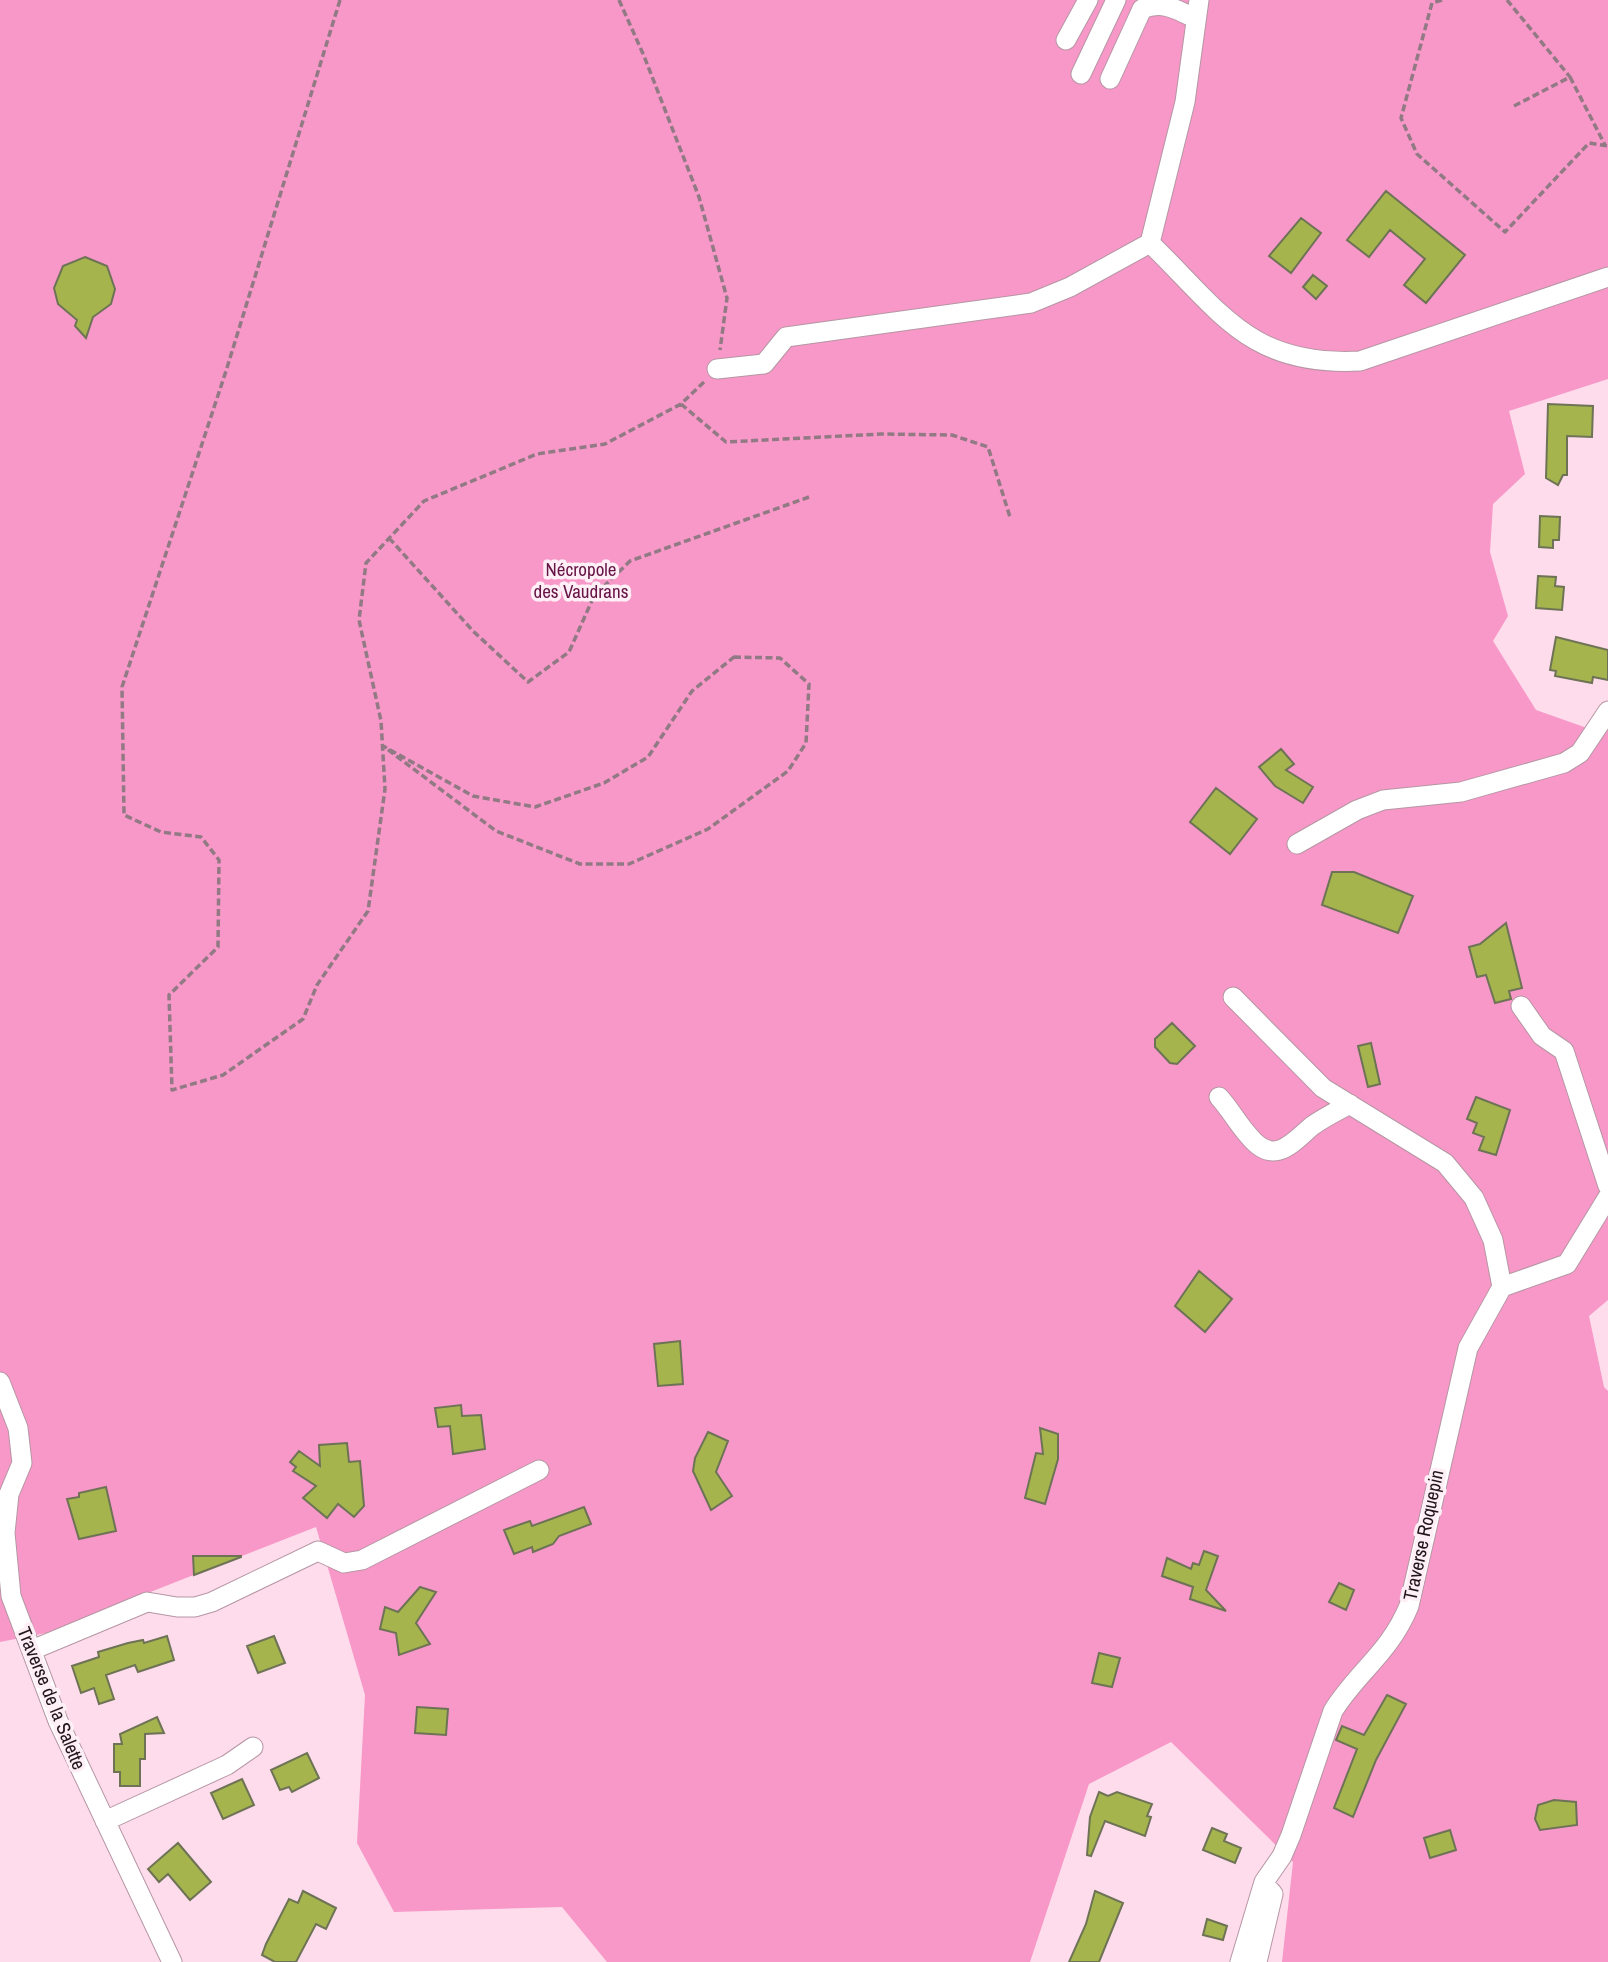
<svg xmlns="http://www.w3.org/2000/svg" width="1608" height="1962" font-family="'Archivo Narrow',sans-serif">
  <rect width="100%" height="100%" fill="#fedceb"/>
  <path fill="#f798c8" d="M0 0H1608V379L1509 411 1525 474 1493 504 1490 552 1508 616 1493 641 1536 710 1604 734 1608 730V1300L1589 1316 1604 1387 1608 1391V1962H1282L1293 1862 1171 1742 1089 1784 1030 1962H607L562 1907 394 1912 357 1843 365 1695 316 1527 46 1633 0 1642Z"/>
  <path fill="#a6b44e" stroke="#6e7356" stroke-width="2" d="M1386 191 1465 255 1426 303 1404 285 1425 259 1390 230 1369 257 1347 240Z
    M1301 218 1321 233 1291 273 1269 256Z
    M85 257 107 266 115 289 111 304 93 317 86 338 75 326 77 320 58 304 54 288 63 266Z
    M1313 275 1327 286 1316 299 1303 287Z
    M1548 404 1593 406 1592 437 1567 436V475H1563L1558 485 1546 478Z
    M1540 516 1560 517 1559 540H1553V548L1539 547Z
    M1538 576 1556 577 1555 586 1564 587 1562 610 1536 608Z
    M1556 637 1608 650V680L1593 677 1592 683 1555 676 1556 671 1550 670Z
    M1281 749 1294 764 1286 770 1313 787 1303 803 1275 786 1259 767Z
    M1216 788 1257 819 1230 854 1190 822Z
    M1332 872H1354L1413 896 1398 933 1322 905Z
    M1506 923 1522 988 1509 991 1511 999 1495 1003 1486 975 1477 977 1469 947 1480 944Z
    M1172 1023 1195 1046 1177 1064 1170 1063 1155 1047V1039Z
    M1371 1043 1380 1084 1368 1087 1358 1046Z
    M1476 1097 1510 1110 1496 1155 1479 1150 1484 1137 1473 1133 1477 1123 1467 1119Z
    M1199 1271 1232 1299 1205 1332 1175 1306Z
    M680 1341 683 1384 658 1386 654 1344Z
    M461 1405 462 1416 481 1415 485 1449 453 1454 450 1426 438 1427 435 1408Z
    M1040 1428 1058 1434V1459L1045 1504 1025 1498 1036 1453 1043 1454Z
    M708 1432 728 1441 716 1472 732 1496 711 1510 693 1471 695 1458Z
    M347 1443 349 1462 360 1461 364 1506 354 1517 338 1504 327 1518 303 1498 316 1486 293 1471 296 1467 290 1462 299 1451 320 1466 319 1445Z
    M106 1487 116 1531 79 1539 67 1499 79 1497V1493Z
    M584 1507 591 1524 559 1536 553 1544 533 1552 532 1547 514 1554 504 1530 530 1521 532 1526Z
    M1204 1551 1218 1556 1206 1590 1226 1611 1190 1599 1193 1587 1162 1576 1167 1558 1191 1569 1193 1563 1199 1565Z
    M193 1556H241V1557L194 1575Z
    M1339 1583 1354 1590 1346 1610 1329 1602Z
    M420 1587 436 1592 416 1623 430 1644 399 1655 396 1633 380 1629 385 1607 398 1612Z
    M167 1636 174 1660 138 1672 135 1665 106 1675 114 1699 99 1704 94 1688 81 1693 72 1666 99 1657 98 1652 128 1643 143 1640 144 1643Z
    M274 1636 285 1663 258 1673 247 1646Z
    M1099 1653 1120 1658 1112 1687 1092 1683Z
    M1387 1695 1406 1704 1376 1760 1353 1817 1334 1808 1357 1749 1336 1740 1342 1726 1364 1735Z
    M417 1707 448 1709 446 1735 415 1733Z
    M157 1717 164 1733 145 1734V1759H140V1786H120V1772H114V1744H122L120 1734Z
    M307 1753 319 1778 292 1792 289 1787 280 1790 271 1770Z
    M242 1779 254 1805 223 1819 211 1793Z
    M1099 1792 1108 1796 1117 1792 1152 1804 1147 1816 1151 1817 1145 1836 1105 1821 1091 1856 1087 1855 1090 1817Z
    M1554 1800 1576 1802 1577 1825 1540 1830 1535 1819 1538 1805Z
    M1212 1828 1227 1834 1224 1841 1241 1848 1235 1863 1203 1850Z
    M1450 1830 1456 1850 1430 1858 1424 1838Z
    M178 1843 211 1882 190 1900 168 1874 159 1882 148 1869Z
    M303 1891 336 1908 326 1929 316 1924 296 1962H275L262 1955 266 1944 289 1899 298 1903Z
    M1095 1891 1123 1903 1099 1962H1069L1086 1924Z
    M1207 1919 1227 1926 1223 1940 1203 1935Z"/>
  <g fill="none" stroke-linecap="round" stroke-linejoin="round">
    <defs>
      <path id="minor" d="M1066 40 1088 0
        M1081 74 1116 0
        M1110 79 1142 9C1162 0 1178 10 1196 19
        M1150 243 1185 102 1199 0
        M717 369 764 364 786 337 1031 303 1070 287 1150 243C1221 312 1250 367 1360 361L1608 277
        M1297 844 1357 810 1383 800 1461 792 1564 763 1580 753 1608 711
        M1233 997 1323 1088 1445 1163 1474 1198 1493 1240 1502 1287
        M1521 1006 1542 1036 1564 1051 1608 1186
        M1219 1097C1230 1109 1238 1124 1249 1136 1274 1167 1292 1143 1312 1126 1323 1118 1337 1111 1350 1104
        M1502 1287 1567 1264 1608 1197
        M0 1382 18 1428 22 1463 9 1494 5 1533 11 1596 58 1721 172 1962
        M32 1650 147 1602 177 1607H195L212 1602 318 1551 344 1563 362 1560 539 1470
        M105 1821 227 1765 253 1747
        M1240 1962 1264 1882 1282 1856 1291 1835 1333 1711C1358 1671 1389 1654 1409 1606L1468 1348 1502 1287
        M1257 1962 1273 1894 1266 1886"/>
    </defs>
    <use href="#minor" stroke="#b696a4" stroke-width="21"/>
    <path stroke="#917a84" stroke-width="3.5" stroke-dasharray="7 3.5" stroke-linecap="butt" d="M340 0 226 371 122 687 124 815 161 832 201 837 219 860 218 947 169 995 172 1090 223 1075 303 1019 317 985 368 911 385 789 381 721 359 620 366 563 424 501 537 454 605 444 681 404 705 381
      M619 0 644 56 699 197 727 298 720 350
      M1442 0 1432 3 1401 118 1417 154 1505 232 1589 143 1608 146
      M1507 0 1570 77
      M1514 106 1570 77 1605 145
      M681 404 726 442 881 434 952 435 988 447 1010 517
      M389 538 473 631 528 682 569 652 594 596 630 561 809 497
      M734 657 780 658 809 684 806 743 788 771 708 829 629 864H580L496 831 383 746 473 796 535 807 604 783 648 757 692 691Z"/>
    <use href="#minor" stroke="#fff" stroke-width="19"/>
  </g>
  <g text-anchor="middle" stroke-width="7" stroke-linejoin="round" paint-order="stroke">
    <g font-size="19" fill="#661345" stroke="#feeff6">
      <text x="581" y="576">Nécropole<tspan x="581" dy="22">des Vaudrans</tspan></text>
    </g>
    <g font-size="19" fill="#21161b" stroke="#feeff6">
      <text transform="translate(1423 1535) rotate(-78)" y="7">Traverse Roquepin</text>
      <text transform="translate(52 1698) rotate(68)" y="7">Traverse de la Salette</text>
    </g>
  </g>
</svg>
